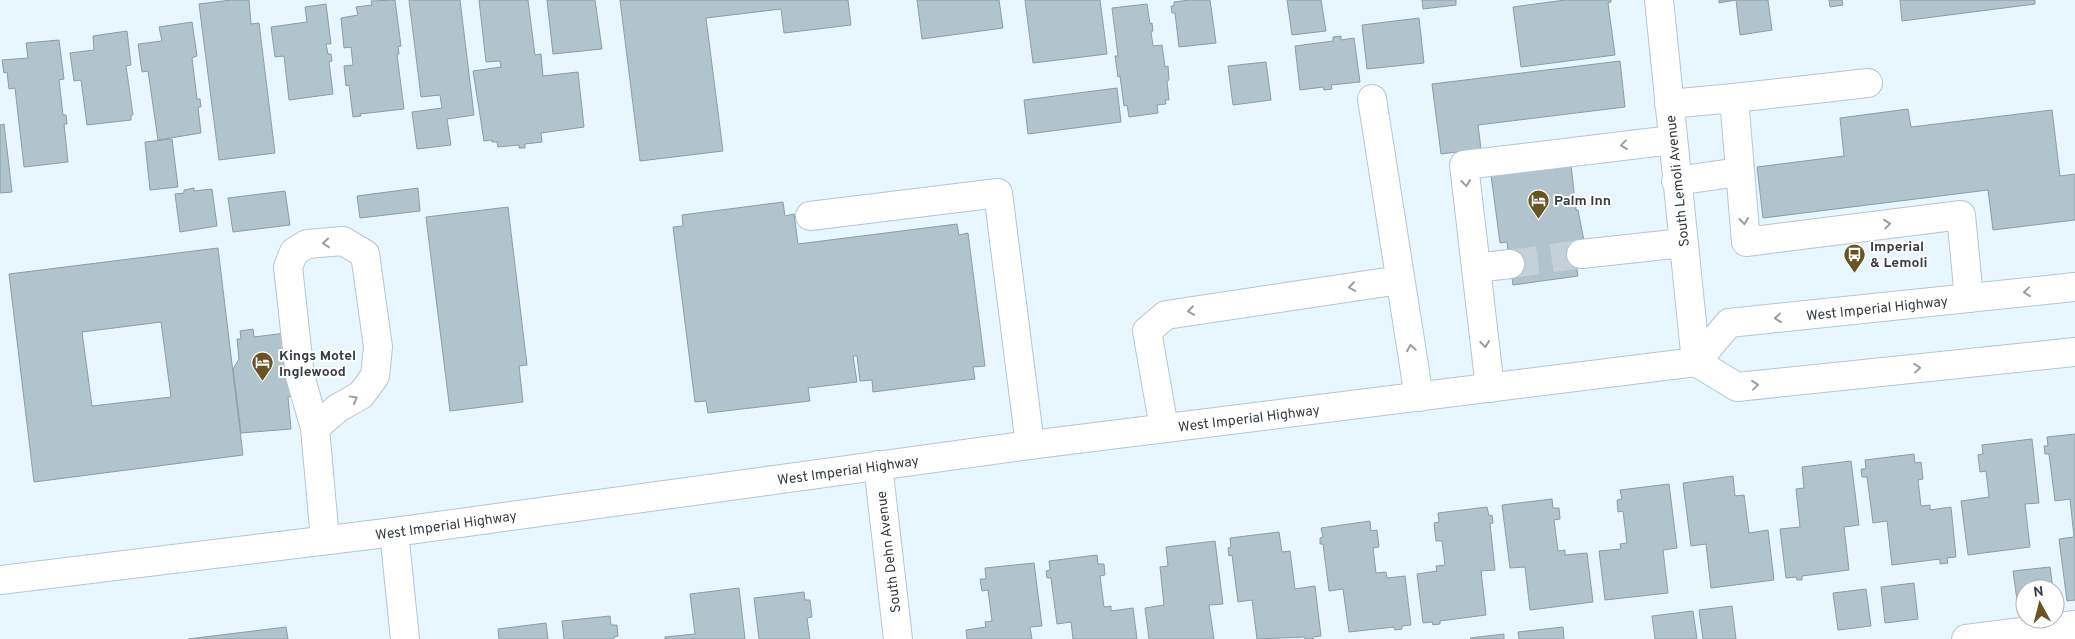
<svg xmlns="http://www.w3.org/2000/svg" width="2075" height="639" font-family="Overpass,sans-serif">
  <rect width="100%" height="100%" fill="#e8f6ff"/>
  <path fill="#b1c3cd" stroke="#8b9ca6" fill-rule="evenodd" d="M231 0H249L251 24 259 23 275 153 219 160 199 4Z
    M395 0 401 46 398 47 399 54 397 55 404 109 360 114 361 116 353 117 349 85 346 86 344 66 353 65 351 47 344 48 341 18 358 15 356 7 372 5 371 1Z
    M409 0H460L474 115 447 119 451 145 417 149 412 112 442 108 440 95 421 97Z
    M479 0H528L535 55 541 54 543 76 578 72 584 127 541 133 542 142 525 144V148H519V145L498 147 497 142H492V140L484 141 473 71 501 67 500 61 486 62Z
    M547 0H595L602 49 553 54Z
    M620 0H848L851 25 784 33 781 9 706 18 723 151 640 161Z
    M917 0H999L1003 28 922 39Z
    M1025 0H1100L1107 54 1033 63Z
    M1189 0H1210L1216 43 1179 47 1175 13H1172L1171 6H1174V2Z
    M1287 0H1321L1326 31 1292 35Z
    M1422 0H1456V5L1423 9Z
    M1565 0H1611V2L1608 3 1615 55 1521 67 1513 7Z
    M1719 0H1768L1772 30 1740 35 1736 0 1719 3Z
    M1829 0H1842L1843 5 1830 7Z
    M1900 0H2035V4L1902 21Z
    M326 4 331 44H326L328 54H331L332 61 329 62 333 94 289 100 284 56 275 57 271 27 307 22 305 7Z
    M1147 4 1150 24 1152 23 1153 31 1151 32 1153 46 1162 45 1165 67 1168 66 1169 80 1167 81 1169 100H1165L1166 104 1157 105 1158 113 1129 117 1127 105 1124 106 1120 76 1118 77 1115 56H1118L1112 8Z
    M1419 18 1424 63 1367 69 1362 25Z
    M192 22 197 56 192 58 197 99H200L201 107H198L201 133 158 140 148 71 142 72 138 44 162 41 159 27Z
    M127 31 131 65 126 66 133 115H131V120L87 125 81 80 74 81 70 53 94 50 93 36Z
    M1341 36V40L1354 38 1360 82 1331 85 1332 89 1324 90 1323 87 1300 90 1295 46 1333 41V37Z
    M59 40 64 79 59 80 63 115H66L67 124H64L68 162 24 167 15 88 9 89 7 72 4 73 2 60 28 58 26 43Z
    M1620 61 1625 107 1478 125 1481 149 1441 154 1432 84Z
    M1266 62 1271 100 1233 105 1228 66Z
    M1117 88 1121 122 1028 134 1024 100Z
    M1908 109 1911 127 2052 110 2060 176 2075 174V220L1993 230 1988 190 1763 218 1757 167 1844 156 1840 118Z
    M4 124 12 192 0 193V125Z
    M172 139 178 187 150 190 145 142Z
    M1571 165 1576 210H1578L1585 246 1576 264 1578 276 1513 285 1507 242 1500 243 1491 175Z
    M194 188V191L212 189 217 226 180 232 175 194 184 193V190Z
    M418 188 420 211 360 218 357 196Z
    M285 191 290 225 233 232 228 198Z
    M783 202 785 216 794 214 798 244 957 224 959 235 968 233 985 366 973 367 975 379 873 392 872 380 860 381 857 356H853L857 382 808 388 810 401 708 413 706 401 695 402 673 227 683 226 682 215Z
    M508 207 527 365 519 366 523 402 450 411 426 217Z
    M218 248 243 455 34 482 9 274ZM161 322 171 397 92 406 82 332Z
    M253 329 254 337 286 333 294 396 288 397 291 429 241 433 233 369 239 359 237 339H241L240 331Z
    M2075 434V600L2067 601 2059 539 2074 537 2070 499 2055 501 2049 454H2045L2044 446H2048L2047 437Z
    M2032 439 2039 503 2025 504 2030 547 1968 555 1961 501 1989 497 1986 471 1980 472 1978 455 1983 454 1982 445Z
    M1914 454 1915 463 1921 462 1923 479 1918 480 1921 506 1930 505V510L1951 507 1956 557 1947 558 1948 563 1940 564V559L1892 565 1887 521 1873 523 1867 477H1862L1861 469H1866L1865 460Z
    M1851 461 1859 525 1844 527 1849 570 1802 576V580H1797L1796 577 1786 578 1780 529 1800 527 1796 489 1804 488 1802 467Z
    M1733 476 1735 496 1744 495 1749 533 1768 530 1774 580 1711 588 1706 544 1691 546 1683 483Z
    M1669 484 1677 548 1663 550 1668 593 1605 600 1599 551 1621 549 1620 544 1627 543 1623 511 1618 512 1617 500 1622 499 1620 490Z
    M1552 499 1553 508H1559L1560 519 1554 520 1558 551 1565 550V555L1587 553 1593 602 1530 610 1525 567 1510 568 1502 505Z
    M1487 507 1489 516 1492 515 1493 523 1490 524 1495 570 1481 571 1486 615 1440 621V624L1433 625 1432 622 1423 623 1417 574 1437 571 1436 566 1445 565 1442 541H1436L1434 523 1439 522 1438 513Z
    M1370 521 1371 531 1377 530 1379 547 1373 548 1376 573 1386 572 1387 578 1405 576 1411 625 1402 626V629L1395 630 1394 627 1349 632 1343 589 1329 591 1323 544H1320V538L1323 537 1321 528Z
    M1279 532 1282 552 1290 551 1295 589 1315 586 1321 636 1313 637V639H1305L1304 637 1257 639 1252 600 1238 602 1232 555 1229 556 1228 548 1231 547 1230 538Z
    M1215 541 1223 604 1209 605 1214 639H1149L1145 608 1164 605 1160 567 1168 566 1166 547Z
    M1097 555 1098 564H1104L1105 575 1100 576 1104 607 1111 606V611L1133 608 1137 639H1073L1071 622 1057 624 1051 578H1047L1046 571 1050 570 1049 561Z
    M1034 563 1042 626 1030 627 1032 639H967L966 630 986 627 985 622 992 621 988 590 982 591 980 579H986L985 568Z
    M2050 567 2053 589H2025V606L2018 607 2013 571Z
    M1914 583 1918 619 1885 623 1881 587Z
    M739 588 745 639H665V637L695 634 690 594Z
    M1866 589 1871 626 1838 630 1833 593Z
    M804 592 805 600H810L812 617 807 618 810 639H759L754 598Z
    M1732 606 1736 639H1703L1699 610Z
    M1693 611 1697 639H1655L1652 616Z
    M610 616 611 625H617L618 636 614 637V639H564L562 621Z
    M546 623 548 639H499L498 629Z
    M286 627 288 639H188Z
    M1563 627 1564 639H1519L1518 632Z
    M1504 634V639H1471L1470 638Z"/>
  <g fill="none" stroke-linecap="round" stroke-linejoin="round">
    <path stroke="#c4d1d9" stroke-width="28" stroke-dasharray="28 14" stroke-linecap="butt" d="M1510 264 1581 254"/>
    <defs>
      <path id="minor" d="M1659 0 1696 362
        M1868 83 1734 98 1746 242 1961 215 1969 298
        M1372 99 1419 397
        M1669 104 1734 98
        M1676 181 1739 172
        M810 216 998 193 1030 445
        M1581 254 1683 243
        M1476 268 1510 264
        M1490 388 1464 165 1672 140
        M315 428 338 408 361 395 375 376 378 347 365 254 343 241 307 244 294 252 288 267 300 376 315 428 325 540
        M1164 428 1147 331 1166 315 1400 280
        M878 465 898 639
        M394 532 405 639
        M1966 639 2075 625"/>
      <path id="major" d="M1696 362 1729 323 2075 287
        M0 580 394 532 1030 445 1696 362 1737 387 2075 352"/>
    </defs>
    <use href="#minor" stroke="#b5c6d0" stroke-width="30"/>
    <use href="#major" stroke="#b5c6d0" stroke-width="30"/>
    <use href="#minor" stroke="#fff" stroke-width="28"/>
    <use href="#major" stroke="#fff" stroke-width="28"/>
  </g>
  <defs><path id="oneway-chevron" d="M-2-3.5L2.5 0L-2 3.5" fill="none" stroke-width="1.6" stroke-linecap="round" stroke-linejoin="round" transform="scale(1.25)"/></defs>
  <g stroke="#9a9ea0">
    <use href="#oneway-chevron" transform="translate(1624 145) rotate(173)"/>
    <use href="#oneway-chevron" transform="translate(1466 183) rotate(83)"/>
    <use href="#oneway-chevron" transform="translate(1744 221) rotate(84)"/>
    <use href="#oneway-chevron" transform="translate(1887 224) rotate(-7)"/>
    <use href="#oneway-chevron" transform="translate(326 243) rotate(175)"/>
    <use href="#oneway-chevron" transform="translate(1352 287) rotate(172)"/>
    <use href="#oneway-chevron" transform="translate(2027 292) rotate(174)"/>
    <use href="#oneway-chevron" transform="translate(1191 311) rotate(172)"/>
    <use href="#oneway-chevron" transform="translate(1778 318) rotate(174)"/>
    <use href="#oneway-chevron" transform="translate(1485 344) rotate(83)"/>
    <use href="#oneway-chevron" transform="translate(1411 348) rotate(-99)"/>
    <use href="#oneway-chevron" transform="translate(1917 368) rotate(-6)"/>
    <use href="#oneway-chevron" transform="translate(1755 385) rotate(-6)"/>
    <use href="#oneway-chevron" transform="translate(354 399) rotate(-29)"/>
  </g>
  <defs>
    <symbol id="hotel-pin" viewBox="-11 -11 22 30"><path d="M0 17L-7.5 6A9.5 9.5 0 1 1 7.5 6Z" fill="#6a5424" stroke="#fff"/><path d="M-6-4.5h1.5V1H6V5H4.5V3h-9V5H-6ZM-4 0a1.8 1.8 0 1 1 3.6 0ZM.5 0V-2.5h3Q6-2.5 6 0Z" fill="#fff"/></symbol>
    <symbol id="bus-pin" viewBox="-11 -11 22 30"><path d="M0 17L-7.5 6A9.5 9.5 0 1 1 7.5 6Z" fill="#6a5424" stroke="#fff"/><path d="M-5-6H5V4H4V6H2V4H-2V6H-4V4H-5ZM-3.5-4V0h7V-4ZM-3.5 1.2v1.5H-2V1.2ZM2 1.2v1.5H3.5V1.2Z" fill="#fff"/></symbol>
  </defs>
  <g fill-rule="evenodd">
    <use href="#hotel-pin" x="1526" y="188" width="25" height="34"/>
    <use href="#bus-pin" x="1842" y="242" width="25" height="34"/>
    <use href="#hotel-pin" x="250" y="350" width="25" height="34"/>
  </g>
  <g text-anchor="middle" stroke-width="4" stroke-linejoin="round" paint-order="stroke">
    <g font-size="14" fill="#363d42" stroke="#fff">
      <text transform="translate(1677 181) rotate(-96)" y="5">South Lemoli Avenue</text>
      <text transform="translate(1877 308) rotate(-6)" y="5">West Imperial Highway</text>
      <text transform="translate(1249 418) rotate(-7)" y="5">West Imperial Highway</text>
      <text transform="translate(848 470) rotate(-8)" y="5">West Imperial Highway</text>
      <text transform="translate(446 525) rotate(-8)" y="5">West Imperial Highway</text>
      <text transform="translate(888 552) rotate(-97)" y="5">South Dehn Avenue</text>
    </g>
    <g font-size="14" font-weight="bold" fill="#363d42" stroke="#fff" text-anchor="start">
      <text x="1554" y="205">Palm Inn</text>
      <text x="1870" y="251">Imperial<tspan x="1870" dy="16">&amp; Lemoli</tspan></text>
      <text x="279" y="360">Kings Motel<tspan x="279" dy="16">Inglewood</tspan></text>
    </g>
  </g>
  <g transform="translate(2040 604) rotate(353)"><circle r="24" fill="#ffffff" stroke="#afb1b3"/>
  <path d="M0-4L9 19L0 12L-9 19Z" fill="#6a5424"/>
  <text y="-8" font-size="14" font-weight="bold" text-anchor="middle" fill="#363d42">N</text>
  </g>
</svg>
